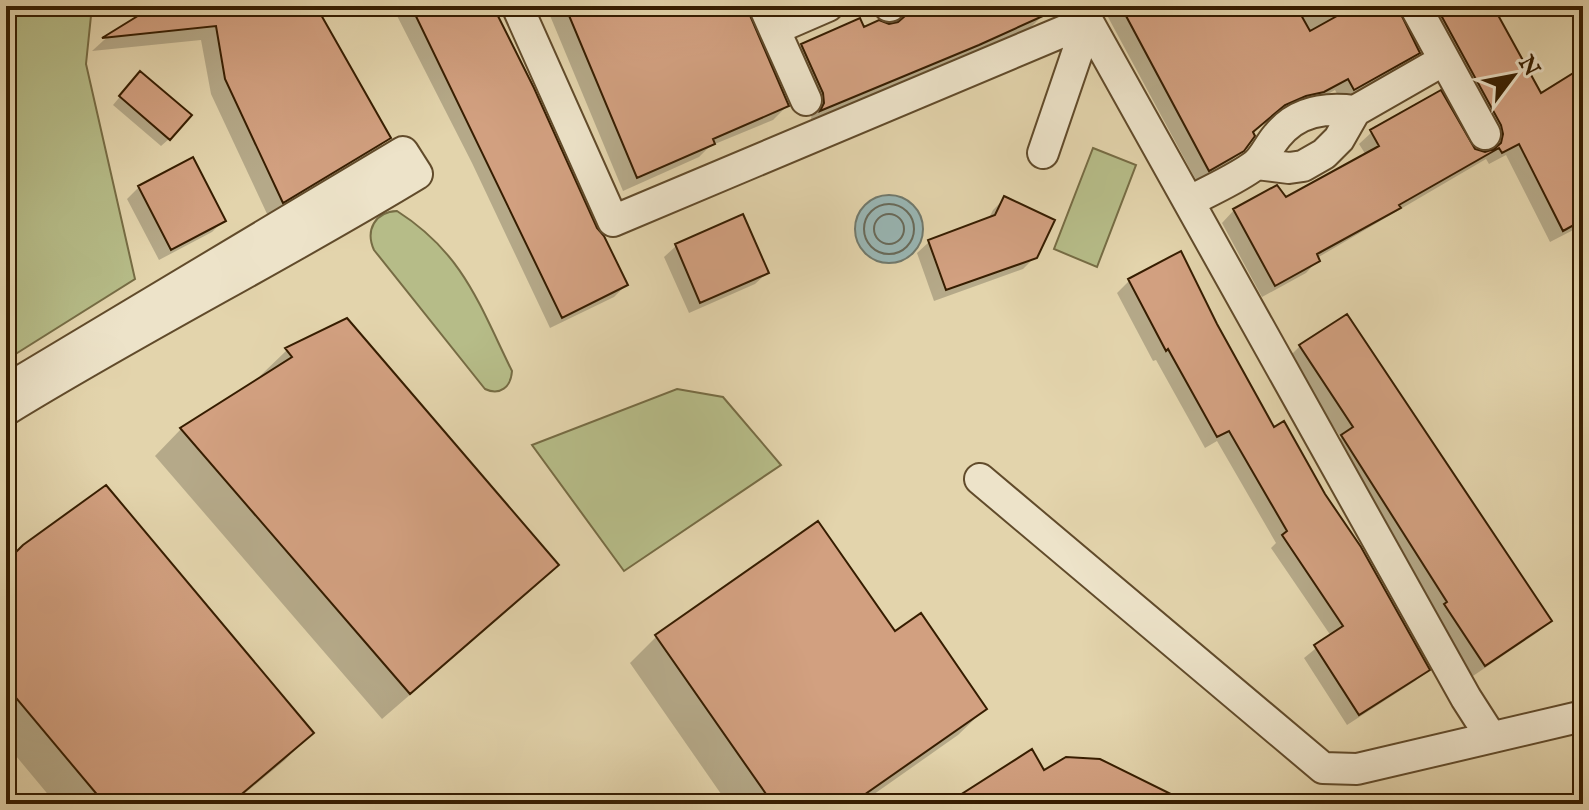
<svg xmlns="http://www.w3.org/2000/svg" width="1589" height="810" font-family="'IM FELL English',serif">
  <rect width="100%" height="100%" fill="#e3d4ac"/>
  <filter id="stains"><feTurbulence type="fractalNoise" baseFrequency=".0025" numOctaves="4"/><feColorMatrix values="0 0 0 0 .2 0 0 0 0 .09 0 0 0 0 .02 0 0 0 .5 -.17"/></filter>
  <radialGradient id="worn" r=".72"><stop offset=".6" stop-color="#630" stop-opacity="0"/><stop offset="1" stop-color="#630" stop-opacity=".3"/></radialGradient>
  <path fill="#b6bc88" stroke="#766c44" stroke-width="2" d="M6 6H92L86 64 135 279 6 360Z
    M1093 148 1136 165 1097 267 1054 249Z
    M397 211C463 253 479 304 512 371 511 387 500 396 485 389L374 250C365 230 375 212 397 211Z
    M677 389 723 397 781 465 624 571 532 445Z"/>
  <path fill="#99b6b4" stroke="#71796c" stroke-width="2" d="M855 229a34 34 0 1 1 68 0a34 34 0 1 1-68 0Z"/>
  <path fill="#0003" d="M158 6H313L388 138 374 153 268 216 211 94 201 40 92 51 104 40Z
    M392 6H491L595 229 626 285 614 297 550 328 472 163Z
    M546 6H745L787 106 773 120 710 146 699 157 623 191Z
    M919 6H1038L1042 16 1030 28 811 120 812 106 790 57 802 46 863 29 889 26 909 10Z
    M1102 6H1395L1418 53 1405 65 1341 101 1335 90 1310 104 1292 107 1270 117 1251 133 1242 150 1229 163 1197 182Z
    M1415 6H1491L1541 96 1583 70V225L1550 242 1506 155 1489 164 1486 159 1317 258 1318 260 1306 273 1262 297 1222 223 1234 210 1286 200 1366 155 1359 144 1372 132 1490 153 1491 147Z
    M133 81 169 139 161 146 113 105Z
    M139 187 224 220 212 232 159 260 127 199Z
    M1005 198 1036 256 1023 269 934 301 917 253 929 242 988 220 993 210Z
    M676 246 767 273 755 284 689 313 664 257Z
    M1180 254 1215 325 1274 430 1427 669 1415 681 1347 725 1304 658 1331 636 1271 548 1276 543 1217 441 1205 448 1156 360 1153 361 1117 293 1129 281Z
    M1300 346 1549 621 1538 632 1473 676 1433 617 1331 448 1341 438 1288 358Z
    M287 350 557 564 530 591 382 719 155 456 181 429 262 378 260 376Z
    M6 565 311 733 285 760 232 804H56L6 744Z
    M894 634 985 709 958 735 860 804H728L630 663 656 637Z"/>
  <g fill="none" stroke-linecap="round" stroke-linejoin="round">
    <path stroke="#686a5a" stroke-width="2" d="M864 229a25 25 0 1 1 50 0a25 25 0 1 1-50 0Z
      M874 229a15 15 0 1 1 30 0a15 15 0 1 1-30 0Z"/>
  </g>
  <path fill="#d2a080" stroke="#361d00" stroke-width="2" d="M154 6H316L391 138 283 203 225 79 216 26 102 38Z
    M411 6H493L534 88 597 228 604 236 628 285 562 318Z
    M565 6H746L789 106 713 139 715 144 637 178Z
    M913 6H1065L979 45 820 111 824 103 823 93 801 44 860 18 864 27 879 20 889 24 898 22 905 16 907 8Z
    M1138 6H1296L1310 31 1355 6H1397L1420 53 1354 90 1348 79 1324 92 1306 96 1285 105 1253 132 1255 136 1244 151 1209 171 1125 14Z
    M1436 6H1493L1541 93 1583 67V220L1563 231 1519 144 1502 153 1499 148 1399 205 1401 208 1317 254 1320 261 1275 286 1233 209 1277 185 1286 197 1379 146 1370 130 1441 90 1475 149 1485 152 1494 149 1501 143 1503 134 1501 125Z
    M140 71 192 115 170 140 119 96Z
    M193 157 226 221 171 250 138 186Z
    M1004 196 1055 220 1037 258 946 290 928 240 995 215Z
    M743 214 769 273 700 303 675 244Z
    M1181 251 1217 324 1274 427 1284 421 1325 494 1361 547 1430 670 1359 715 1314 645 1343 626 1282 535 1287 531 1229 431 1217 437 1168 349 1166 351 1128 279Z
    M1347 314 1552 621 1485 666 1444 604 1447 602 1341 435 1353 427 1299 345Z
    M347 318 559 565 410 694 180 428 292 357 285 348Z
    M106 485 314 733 230 804H105L6 686V562L23 545Z
    M818 521 895 631 921 613 987 709 851 804H773L655 635Z
    M1032 749 1044 770 1066 757 1100 759 1191 804H946Z"/>
  <g fill="none" stroke-linecap="round" stroke-linejoin="round">
    <defs>
      <path id="minor" d="M517 6 613 221 1088 21 1043 153
        M764 6 806 100
        M889 6H890
        M1415 6 1485 134
        M1082 11 1466 698 1491 737
        M775 29 828 6
        M1257 164 1289 168 1303 166 1324 154 1339 139 1355 111 1444 60
        M1189 202C1210 190 1235 180 1255 165 1264 158 1269 145 1277 136 1297 111 1325 107 1355 111
        M6 390 403 152 417 174C282 256 141 327 6 410
        M980 479 1323 768 1357 769 1583 716"/>
    </defs>
    <use href="#minor" stroke="#614b2b" stroke-width="34"/>
    <use href="#minor" stroke="#ede3c9" stroke-width="30"/>
  </g>
  <rect width="1589" height="810" fill="none" stroke="#e3d4ac" stroke-width="32"/>
  <rect x="8" y="8" width="1573" height="794" fill="none" stroke="#361d00" stroke-width="4"/>
  <rect x="16" y="16" width="1557" height="778" fill="none" stroke="#361d00" stroke-width="2"/>
  <g transform="translate(1513 76) rotate(58)" stroke="#ede3c9" stroke-width="6" paint-order="stroke">
  <path d="M0-6L14 30L0 20L-14 30Z" fill="#361d00"/>
  <text y="-12" font-size="22" font-weight="bold" text-anchor="middle" fill="#361d00">N</text>
  </g>
  <rect width="100%" height="100%" filter="url(#stains)"/>
  <rect width="100%" height="100%" fill="url(#worn)"/>
</svg>
